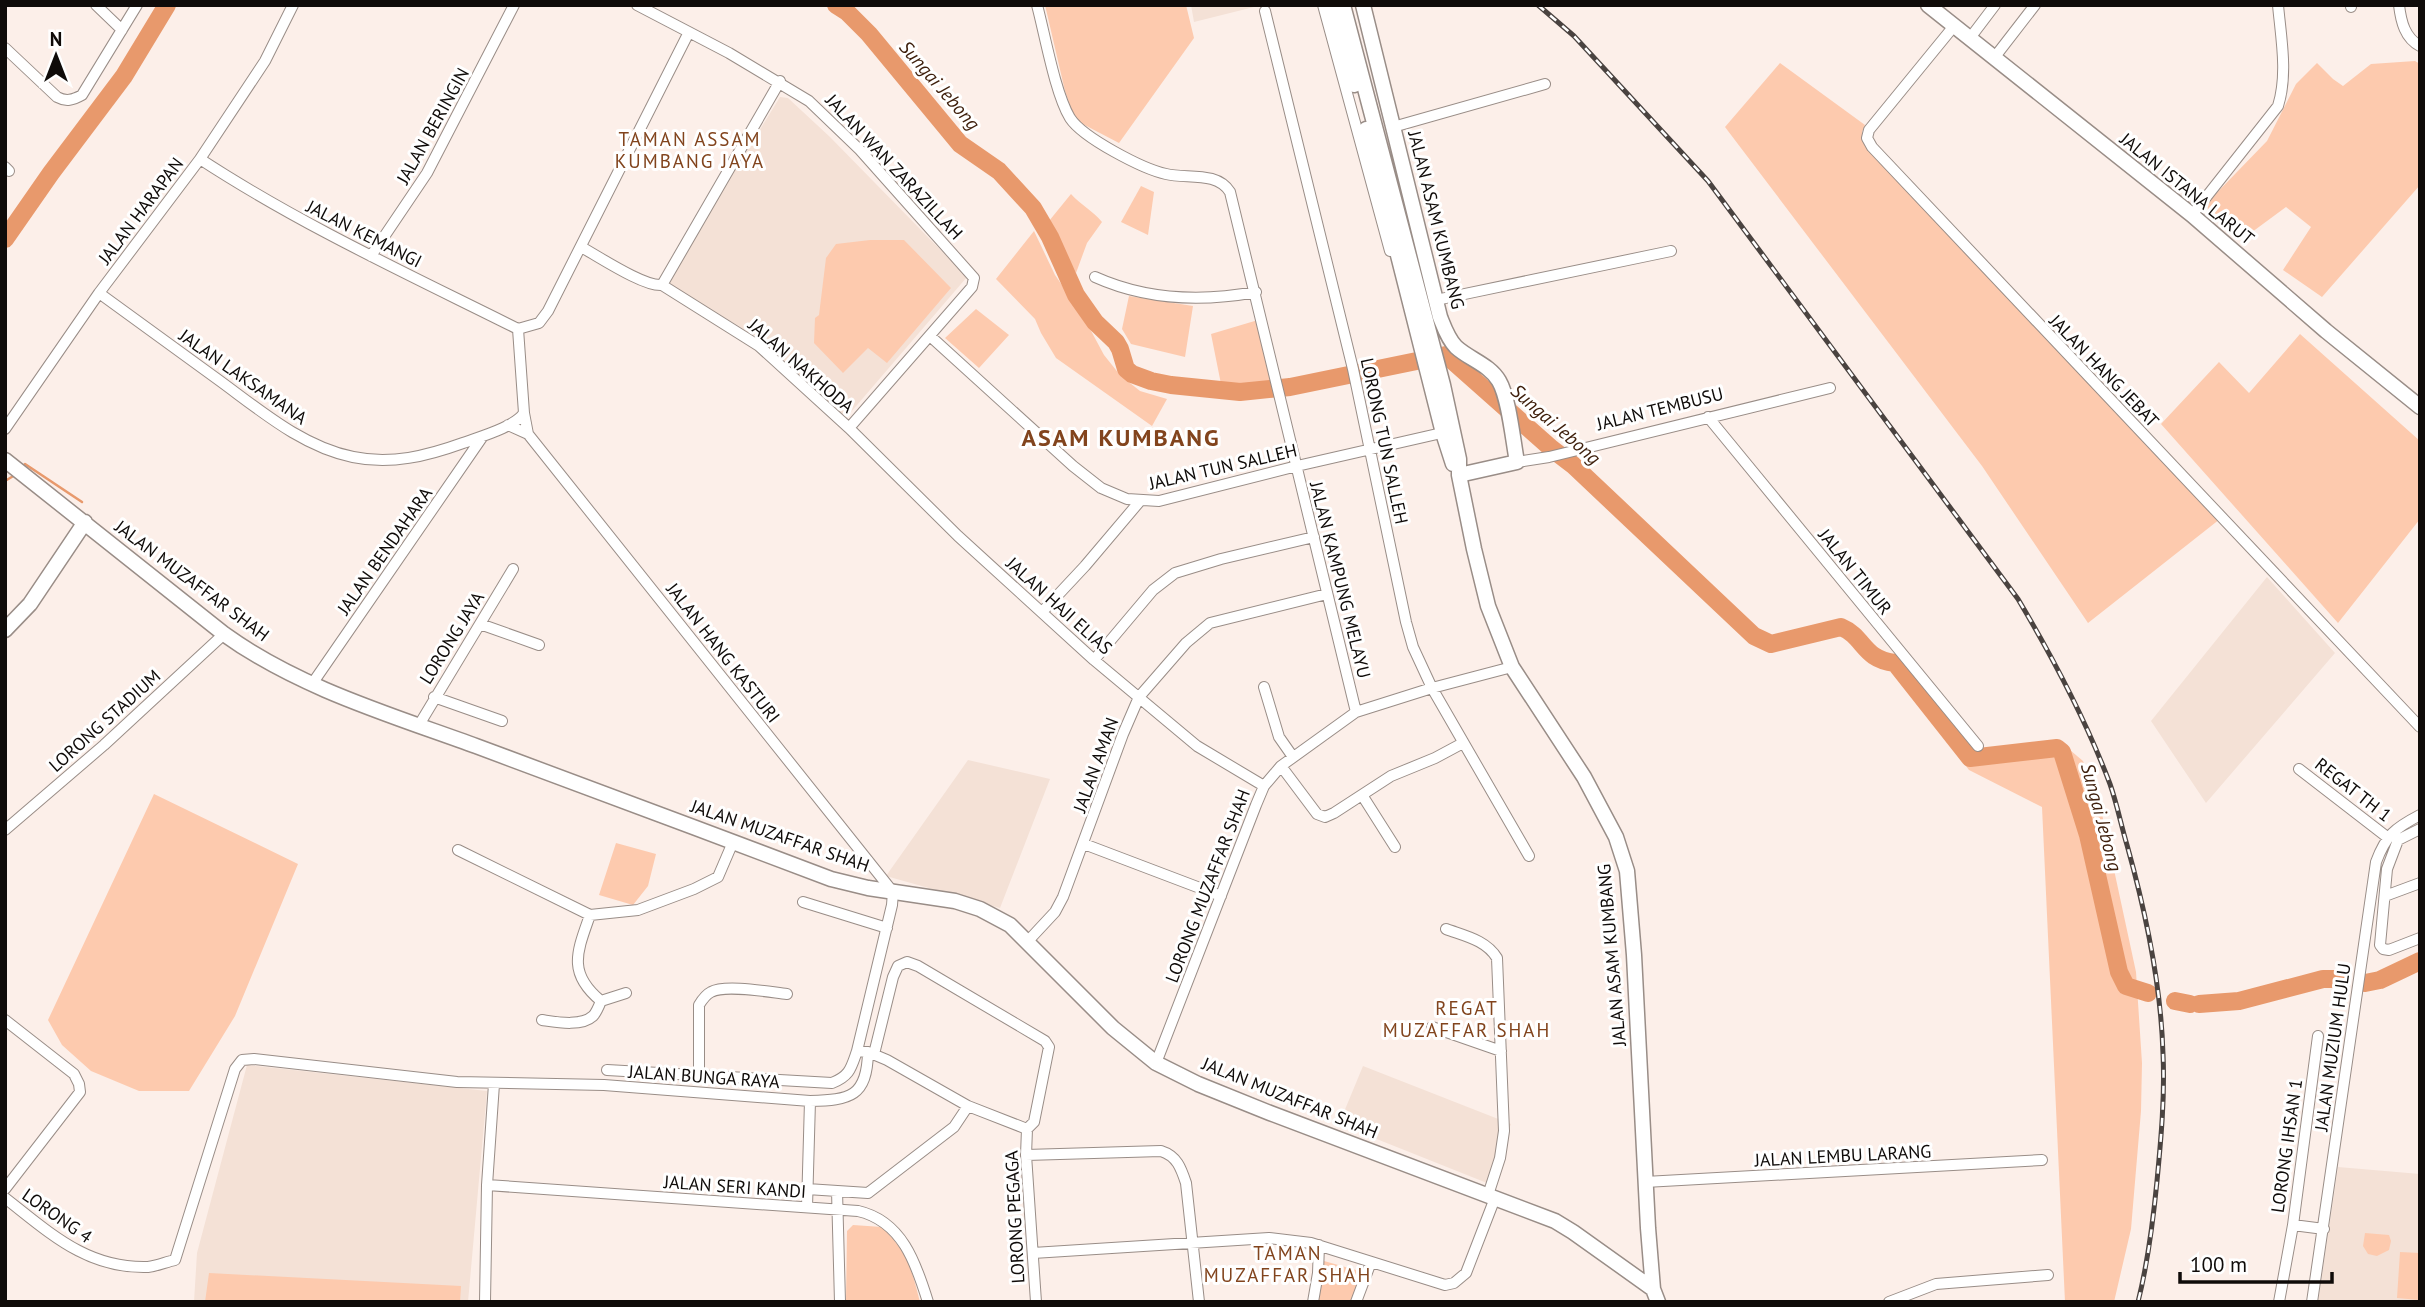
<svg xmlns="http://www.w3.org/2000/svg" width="2425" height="1307" font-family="'PT Sans',sans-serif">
  <rect width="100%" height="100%" fill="#fcefe9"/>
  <path fill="#f4e1d6" d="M1191 5H1262L1194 22Z
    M780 97 788 98 830 137 967 277 845 419 762 340 666 283Z
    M2267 577 2335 653 2206 803 2151 721Z
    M968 760 1050 779 1000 908 886 876Z
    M247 1065 487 1091 468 1302H194L197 1253Z
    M1363 1066 1511 1124 1487 1183 1339 1124Z
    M2338 1167 2420 1174V1302H2318Z"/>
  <path fill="#fdcaae" d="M1045 5H1186L1194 38 1119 143 1075 120 1065 91Z
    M2415 61 2420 64V185L2322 297 2283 270 2311 227 2286 207 2248 235 2204 206 2267 141 2296 84 2317 63 2333 79 2343 86 2371 64Z
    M1780 63 1865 125 1862 132 1866 145 2220 519 2088 623 1982 466 1725 127Z
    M1141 186 1154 192 1148 235 1121 222Z
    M1071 194C1081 205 1093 211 1102 222L1087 243 1076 273 1049 221Z
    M1034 231 1055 275 1082 314 1104 355 1120 375 1140 391 1167 399 1152 426 1056 358 1041 333 1035 319 996 279Z
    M870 240H904L951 288 887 363 868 348 843 373 814 343 815 318 819 315 826 258 836 244Z
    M1129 296 1193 306 1185 357 1131 344 1122 329Z
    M976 309 1009 335 979 368 945 338Z
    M1258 320 1275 383 1243 386 1221 384 1211 334Z
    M2300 334 2420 441V519L2338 623 2161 424 2219 362 2249 393Z
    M2045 750H2070L2083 761 2102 814 2136 972 2142 1063 2141 1111 2131 1229 2114 1302H2065L2042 807 1969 770 1962 761Z
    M154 794 298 864 235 1016 189 1091H139L91 1071 62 1045 48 1020Z
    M616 843 656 854 648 886 633 905 599 895Z
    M853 1225 882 1227C908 1253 911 1267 920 1302H846L847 1231Z
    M2365 1233 2389 1235 2391 1241 2389 1250 2377 1256 2368 1254 2363 1246Z
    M2400 1252 2420 1253 2419 1300 2397 1298Z
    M1324 1261 1356 1270C1363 1279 1356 1292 1352 1302H1317Z
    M209 1273 461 1286 460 1302H205Z"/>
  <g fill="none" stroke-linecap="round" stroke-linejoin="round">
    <path stroke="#e8996c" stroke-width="2.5" d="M22 468 25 464 82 502
      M5 481 15 475"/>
    <path stroke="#e8996c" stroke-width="18" d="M836 5 847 12 869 34 960 144 999 171 1033 208 1050 237 1076 295 1095 322 1116 342 1120 349 1126 369 1132 374 1151 381 1171 385 1240 392 1290 387 1446 355 1552 449 1573 465 1754 636 1771 644 1841 627C1865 637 1862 659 1895 663L1970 758 2057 748 2062 752 2088 835 2119 972 2126 986 2148 993
      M5 239 51 173 124 76 167 5
      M2365 983 2380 980 2420 961
      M2175 1001 2190 1004
      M2199 1004 2239 1001 2323 979H2342"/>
    <defs>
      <path id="street" d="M96 5 122 30
        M637 5 729 53 809 101 860 150 974 278 972 287 849 428
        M1037 5C1045 35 1055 93 1070 118 1083 138 1143 169 1166 174 1187 179 1217 171 1230 192L1356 712
        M1323 5 1390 251
        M2351 5V7
        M2399 5C2401 22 2405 38 2420 46
        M1265 11 1353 369 1406 622 1413 647 1432 688 1529 856
        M1954 26 1869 130 1867 138 1872 147 2420 727
        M1970 38 1995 5
        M5 48 57 97C66 102 73 100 82 95L137 5
        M1994 58 2035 5
        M1393 127 1545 84
        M200 159C301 225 410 275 518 329
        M5 167 9 171
        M2192 215 2278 106C2288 74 2281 38 2278 5
        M581 247C598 256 644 287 662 285
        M371 256 427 173 514 5
        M1095 277C1146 300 1201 302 1256 292
        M662 285 759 346 849 428 958 536 1094 660 1197 746 1264 786
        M662 285 780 81
        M99 293C140 323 180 352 220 381 261 411 303 447 353 457 391 465 427 456 463 443 479 437 515 427 524 413L518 329 539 323 548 311 689 32
        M1436 300 1671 251
        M930 336 1073 466 1101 488 1127 499 1159 501 1297 466 1446 432
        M1708 417 1978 746
        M508 425 528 434 524 413
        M5 429 99 293 200 159 265 61 293 5
        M528 434 893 892 892 905 857 1051C851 1068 850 1076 832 1083L607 1070
        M1517 462 1549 457 1830 388
        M1042 612 1085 566 1140 501
        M480 624 539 645
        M1094 660 1153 590 1175 573 1221 559 1314 537
        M312 684 483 436
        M1264 687 1279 737 1293 757
        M434 697 502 721
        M419 725 513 569
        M1281 766 1317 814 1325 817 1334 813 1391 776 1435 758 1463 743
        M2299 769 2387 837
        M1362 795 1395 847
        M2420 829 2398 840 2387 869 2380 945 2383 949 2389 950 2420 938
        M5 830 104 745 224 634
        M1084 844 1221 896
        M458 850 590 915 638 910 694 889 718 877 733 842
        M2385 896 2420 883
        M803 902 887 928
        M590 915C577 952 567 973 601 1001L626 993
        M1446 929C1465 936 1486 940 1497 958L1504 1131 1500 1158 1488 1195
        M1028 941 1055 912 1063 897 1123 734 1139 697 1186 643 1210 623 1327 594
        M5 1020 74 1074 79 1084 80 1092 5 1189
        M542 1020C556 1022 581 1027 593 1016 596 1013 599 1006 601 1001
        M1432 1027 1501 1051
        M868 1052 887 1060 968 1106 1027 1129
        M874 1054 893 977 898 966 907 962 918 966 1045 1041 1049 1047 1034 1122 1027 1129
        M1156 1063 1256 805 1264 786 1281 766 1356 712 1432 688 1512 667
        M699 1076V1005C702 1000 705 995 711 992 725 984 769 992 787 994
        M1027 1129 1026 1155 1036 1302
        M1026 1155 1161 1151C1177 1156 1181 1168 1186 1183L1199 1302
        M1645 1182 2042 1160
        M487 1185 858 1211C902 1221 916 1263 928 1302
        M807 1189 868 1193 954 1127 968 1106
        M837 1191 840 1302
        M5 1198C50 1233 87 1269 148 1267 157 1266 166 1262 175 1260L235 1069 242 1060 254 1059 457 1082 604 1085 810 1101C850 1100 867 1097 868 1052L857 1051
        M807 1207 810 1101
        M2293 1225 2324 1229
        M1033 1253 1269 1238 1311 1243 1445 1285 1454 1283 1466 1273 1495 1198
        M485 1302 487 1185 494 1084
        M1313 1302 1318 1273 1319 1245
        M1356 1302 1371 1262
        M1889 1302 1936 1284 2048 1275
        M2279 1302 2293 1225 2318 1036
        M2312 1302 2376 862C2386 835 2395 828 2420 815"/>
      <path id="secondary" d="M1332 5 1354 85
        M1343 5 1443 385 1459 459V475L1474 549 1488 606 1512 667 1584 777 1616 837 1627 871 1634 955 1648 1228 1653 1289 1658 1302
        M1363 5 1440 317C1444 327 1448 339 1456 347 1469 359 1490 365 1499 381 1509 398 1513 441 1517 462L1459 475
        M1928 5 2192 215 2326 331 2420 407
        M1366 129 1443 433 1453 464
        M5 460 224 634C299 688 391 715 476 746 594 790 713 834 831 879L868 888 955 901 980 909 1010 925 1113 1028 1156 1063 1198 1084 1270 1113 1555 1221 1573 1232 1653 1289
        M5 630 30 604 85 522"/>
    </defs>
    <use href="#street" stroke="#998d87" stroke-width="12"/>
    <use href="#secondary" stroke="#998d87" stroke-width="17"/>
    <use href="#street" stroke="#fff" stroke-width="10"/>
    <use href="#secondary" stroke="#fff" stroke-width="14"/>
    <defs>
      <path id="rail" d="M1538 5 1574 36 1708 181 2018 599C2053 658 2086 720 2110 784 2117 804 2121 825 2127 845 2146 913 2161 983 2163 1054 2165 1096 2161 1139 2157 1181 2153 1222 2148 1262 2138 1302"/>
    </defs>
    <use href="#rail" stroke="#4a4340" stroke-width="5"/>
    <use href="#rail" stroke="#fff" stroke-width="2.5" stroke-dasharray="8" stroke-linecap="butt"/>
  </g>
  <g text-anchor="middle" stroke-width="6" stroke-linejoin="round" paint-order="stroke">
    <g font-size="18" fill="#0f0b09" stroke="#fff">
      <text transform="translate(433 126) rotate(-61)" y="6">JALAN BERINGIN</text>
      <text transform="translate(894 167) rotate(47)" y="6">JALAN WAN ZARAZILLAH</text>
      <text transform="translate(2187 189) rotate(39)" y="6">JALAN ISTANA LARUT</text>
      <text transform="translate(141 211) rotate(-53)" y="6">JALAN HARAPAN</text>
      <text transform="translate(1436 220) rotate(76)" y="6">JALAN ASAM KUMBANG</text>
      <text transform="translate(364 234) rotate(27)" y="6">JALAN KEMANGI</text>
      <text transform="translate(801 366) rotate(41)" y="6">JALAN NAKHODA</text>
      <text transform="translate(2104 371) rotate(46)" y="6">JALAN HANG JEBAT</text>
      <text transform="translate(243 377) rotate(35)" y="6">JALAN LAKSAMANA</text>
      <text transform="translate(1660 409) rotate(-14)" y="6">JALAN TEMBUSU</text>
      <text transform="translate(1384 441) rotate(78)" y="6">LORONG TUN SALLEH</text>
      <text transform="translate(1223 467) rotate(-13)" y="6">JALAN TUN SALLEH</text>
      <text transform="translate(385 551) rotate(-55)" y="6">JALAN BENDAHARA</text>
      <text transform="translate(1855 572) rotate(51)" y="6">JALAN TIMUR</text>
      <text transform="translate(1340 580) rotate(76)" y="6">JALAN KAMPUNG MELAYU</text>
      <text transform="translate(192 581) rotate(37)" y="6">JALAN MUZAFFAR SHAH</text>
      <text transform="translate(1059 606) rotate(42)" y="6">JALAN HAJI ELIAS</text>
      <text transform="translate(452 638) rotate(-58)" y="6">LORONG JAYA</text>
      <text transform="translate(723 653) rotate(52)" y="6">JALAN HANG KASTURI</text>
      <text transform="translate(105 721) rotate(-42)" y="6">LORONG STADIUM</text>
      <text transform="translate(1096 765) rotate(-70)" y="6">JALAN AMAN</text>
      <text transform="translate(2353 790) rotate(38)" y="6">REGAT TH 1</text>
      <text transform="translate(780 836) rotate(19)" y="6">JALAN MUZAFFAR SHAH</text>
      <text transform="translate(1208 886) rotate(-69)" y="6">LORONG MUZAFFAR SHAH</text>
      <text transform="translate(1612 955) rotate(-95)" y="6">JALAN ASAM KUMBANG</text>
      <text transform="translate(2333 1047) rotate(-82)" y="6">JALAN MUZIUM HULU</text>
      <text transform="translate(704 1077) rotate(4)" y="6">JALAN BUNGA RAYA</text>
      <text transform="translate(1290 1098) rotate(22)" y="6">JALAN MUZAFFAR SHAH</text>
      <text transform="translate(2287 1146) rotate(-82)" y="6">LORONG IHSAN 1</text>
      <text transform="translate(1843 1156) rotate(-3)" y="6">JALAN LEMBU LARANG</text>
      <text transform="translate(735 1187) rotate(4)" y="6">JALAN SERI KANDI</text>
      <text transform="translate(57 1216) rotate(35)" y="6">LORONG 4</text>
      <text transform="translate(1015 1217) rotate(-93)" y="6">LORONG PEGAGA</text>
    </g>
    <g font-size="19" font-style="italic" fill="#3f200d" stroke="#fff">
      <text transform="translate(940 85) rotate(49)" y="7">Sungai Jebong</text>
      <text transform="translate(1556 424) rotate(41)" y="7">Sungai Jebong</text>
      <text transform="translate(2102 817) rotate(75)" y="7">Sungai Jebong</text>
    </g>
    <g font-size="19" letter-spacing="2" fill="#82441d" stroke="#fff">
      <text x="690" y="146">TAMAN ASSAM<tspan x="690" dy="22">KUMBANG JAYA</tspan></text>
      <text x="1467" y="1015">REGAT<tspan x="1467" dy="22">MUZAFFAR SHAH</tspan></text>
      <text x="1288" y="1260">TAMAN<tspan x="1288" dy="22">MUZAFFAR SHAH</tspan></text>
    </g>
    <g font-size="24" font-weight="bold" letter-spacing="2" fill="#82441d" stroke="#fff">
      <text x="1121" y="446">ASAM KUMBANG</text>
    </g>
  </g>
  <rect width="2425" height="1307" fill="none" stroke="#0f0b09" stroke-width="14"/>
  <g transform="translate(56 56)" stroke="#ffffff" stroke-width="5" paint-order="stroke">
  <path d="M0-5L12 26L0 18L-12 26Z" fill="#0f0b09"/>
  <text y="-10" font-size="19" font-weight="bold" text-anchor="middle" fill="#0f0b09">N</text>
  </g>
  <path d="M2180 1272v10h152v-10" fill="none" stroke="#0f0b09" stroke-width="3.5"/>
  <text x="2190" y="1272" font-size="21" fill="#0f0b09" stroke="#ffffff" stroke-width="5" paint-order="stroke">100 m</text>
</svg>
